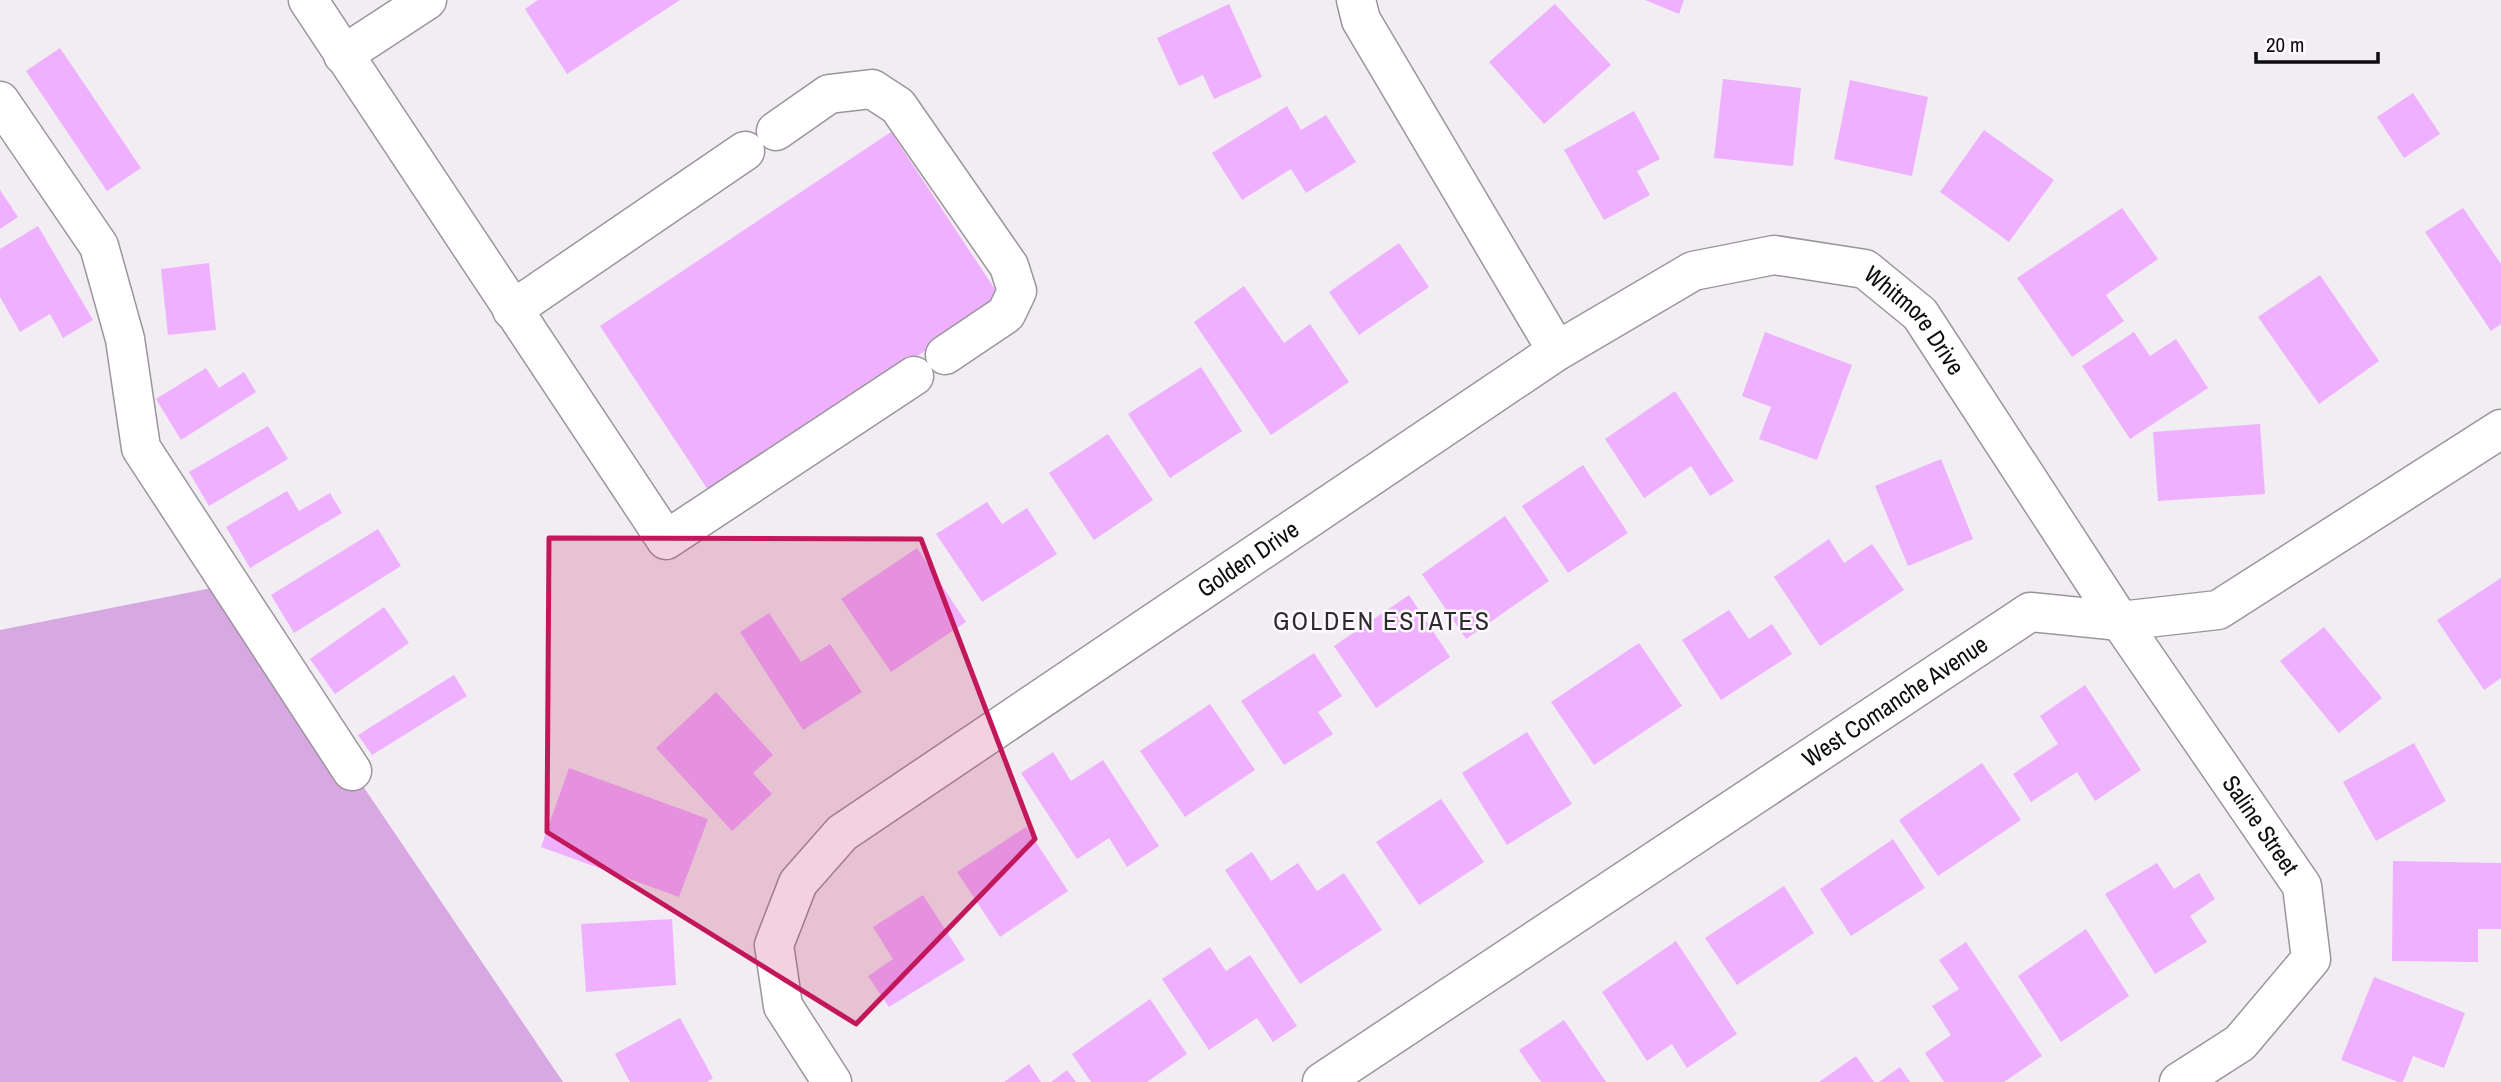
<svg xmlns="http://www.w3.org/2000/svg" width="2501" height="1082" font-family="'Archivo Narrow',sans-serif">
  <rect width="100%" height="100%" fill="#f1edf2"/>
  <path fill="#d8a8e3" d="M227 585 563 1082H0V630Z"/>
  <path fill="#efb0ff" d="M538 0H680L567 74 525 9Z
    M1645 0H1684L1679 14Z
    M1229 4 1262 77 1214 99 1203 75 1179 86 1157 38Z
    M1555 4 1611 65 1544 124 1489 62Z
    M60 48 141 168 107 191 26 71Z
    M1723 79 1801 88 1793 166 1714 158Z
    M1850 80 1928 97 1912 176 1834 159Z
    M2413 93 2440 134 2404 158 2377 117Z
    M1287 106 1301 130 1326 115 1356 162 1306 193 1291 169 1242 200 1212 153Z
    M1634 111 1660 159 1637 171 1650 195 1604 220 1564 150Z
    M1984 130 2054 180 2009 242 1940 192Z
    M891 132 1002 300 710 493 600 326Z
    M0 190 18 217 0 229Z
    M2122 208 2158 259 2106 295 2124 321 2072 357 2017 278Z
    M2463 208 2501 264V324L2491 331 2425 232Z
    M38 226 93 320 63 338 50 314 20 332 0 297V249Z
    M1399 243 1429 287 1359 335 1329 292Z
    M209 263 216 330 168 335 161 269Z
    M2320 275 2379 361 2319 404 2258 317Z
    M1244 286 1284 343 1310 324 1349 382 1271 435 1194 322Z
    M1765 332 1852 365 1817 460 1759 439 1771 407 1742 396Z
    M2134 332 2150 356 2176 339 2208 388 2130 439 2082 366Z
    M1201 367 1242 431 1170 478 1128 414Z
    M206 368 219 388 244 372 256 392 181 440 156 399Z
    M1675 391 1734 481 1710 496 1691 466 1644 498 1605 439Z
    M2260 424 2265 494 2158 501 2153 432Z
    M268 426 288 459 209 506 189 472Z
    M1108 434 1153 500 1094 540 1049 473Z
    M1941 459 1973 539 1908 566 1875 486Z
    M1583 465 1628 533 1568 573 1522 506Z
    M287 491 299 511 330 493 342 513 250 568 226 527Z
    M987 502 1002 524 1027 508 1057 554 982 602 936 534Z
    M1505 516 1549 581 1466 639 1422 574Z
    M378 529 401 566 294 633 271 595Z
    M1829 539 1844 563 1872 544 1904 590 1820 646 1774 577Z
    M917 548 966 622 891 672 841 599Z
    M2501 578V678L2484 690 2437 620Z
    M1409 595 1450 657 1376 708 1334 646Z
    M384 607 409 643 335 694 310 659Z
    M1729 610 1749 639 1772 624 1792 654 1721 700 1682 640Z
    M769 613 801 662 830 644 862 692 803 730 740 632Z
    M2324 627 2382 698 2339 733 2280 661Z
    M1639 643 1682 706 1594 765 1551 702Z
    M1314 653 1342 696 1318 712 1333 734 1284 765 1241 701Z
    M454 675 467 696 372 755 358 735Z
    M2085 685 2141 770 2095 801 2077 772 2031 802 2013 774 2058 744 2040 716Z
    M716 692 773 755 753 773 772 794 732 831 656 748Z
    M1210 704 1255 770 1185 817 1140 751Z
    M1527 732 1572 804 1507 845 1462 773Z
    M2414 743 2446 801 2376 841 2343 782Z
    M1053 752 1071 781 1103 760 1159 846 1127 867 1109 838 1077 859 1021 773Z
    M1982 763 2021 820 1938 876 1899 820Z
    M569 768 708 819 679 897 541 847Z
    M1441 799 1484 862 1419 905 1376 842Z
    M1026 827 1068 891 1000 937 957 872Z
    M1893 839 1925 888 1851 936 1820 889Z
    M1252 852 1271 881 1298 863 1317 891 1344 873 1382 930 1300 984 1225 870Z
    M2393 861 2501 863V929H2478V962L2392 961Z
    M2157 863 2174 889 2199 873 2215 899 2190 916 2207 942 2155 974 2105 894Z
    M1784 886 1814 933 1737 985 1705 938Z
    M923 895 965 960 889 1007 868 976 893 959 873 927Z
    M672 919 676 985 586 992 581 924Z
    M2086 929 2129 996 2061 1042 2018 976Z
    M1676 941 1737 1034 1687 1068 1672 1044 1647 1061 1602 992Z
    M1966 942 2042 1056 2004 1082H1944L1925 1053 1951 1035 1932 1006 1959 989 1939 960Z
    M1210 947 1226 971 1250 955 1297 1026 1273 1042 1257 1018 1209 1050 1162 979Z
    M2374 977 2465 1013 2444 1068 2413 1056 2403 1082H2398L2341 1060Z
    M1150 999 1187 1054 1147 1082H1091L1072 1054Z
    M680 1018 713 1078 707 1082H630L615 1054Z
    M1564 1020 1606 1082H1541L1519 1050Z
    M1856 1056 1874 1082H1819Z
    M1029 1064 1041 1082H1004Z
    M1900 1067 1910 1082H1879Z
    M1067 1070 1076 1082H1051Z"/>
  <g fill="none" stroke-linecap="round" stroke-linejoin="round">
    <defs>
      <g id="minor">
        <path d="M308 0 666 540 914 376"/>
        <path d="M1356 0 1361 20 1557 351"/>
        <path d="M343 55 427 0"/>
        <path d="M0 101 99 246 125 339 141 448 352 771"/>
        <path d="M776 131 829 94 872 89 898 106 1009 266 1017 291 1006 314 945 355"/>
        <path d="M512 310 745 151"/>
        <path id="s1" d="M832 1082 783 1006 774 945 798 883 842 833 1557 351 1693 271 1774 255 1865 269 1920 314 2120 621 2302 886 2311 959 2240 1043 2179 1082"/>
        <path id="s2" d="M1322 1082 2030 612 2120 621 2218 610 2501 429"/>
      </g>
    </defs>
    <use href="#minor" stroke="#9a969b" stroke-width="41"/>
    <use href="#minor" stroke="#fff" stroke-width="38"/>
  </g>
  <path fill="#c2185b" fill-opacity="0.2" stroke="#c2185b" stroke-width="5" stroke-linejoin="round" d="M549 538 921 539 1035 839 856 1024 547 832Z"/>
  <g text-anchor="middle" stroke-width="5" stroke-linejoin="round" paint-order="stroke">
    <g font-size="24" fill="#0d0c0e" stroke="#fefaff">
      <text dy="8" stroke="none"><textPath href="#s1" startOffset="1552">Whitmore Drive</textPath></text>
      <text dy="8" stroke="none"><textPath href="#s1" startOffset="775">Golden Drive</textPath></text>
      <text dy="8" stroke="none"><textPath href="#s2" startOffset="688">West Comanche Avenue</textPath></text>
      <text dy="8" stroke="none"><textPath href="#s1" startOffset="2165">Saline Street</textPath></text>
    </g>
    <g font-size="26" letter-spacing="2" fill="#2e2b2f" stroke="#fefaff">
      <text x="1382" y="630">GOLDEN ESTATES</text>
    </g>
  </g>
  <path d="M2256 52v10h122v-10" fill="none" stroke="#0d0c0e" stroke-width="3.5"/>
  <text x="2266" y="52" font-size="21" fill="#0d0c0e" stroke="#fefaff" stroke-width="5" paint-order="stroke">20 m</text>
</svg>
